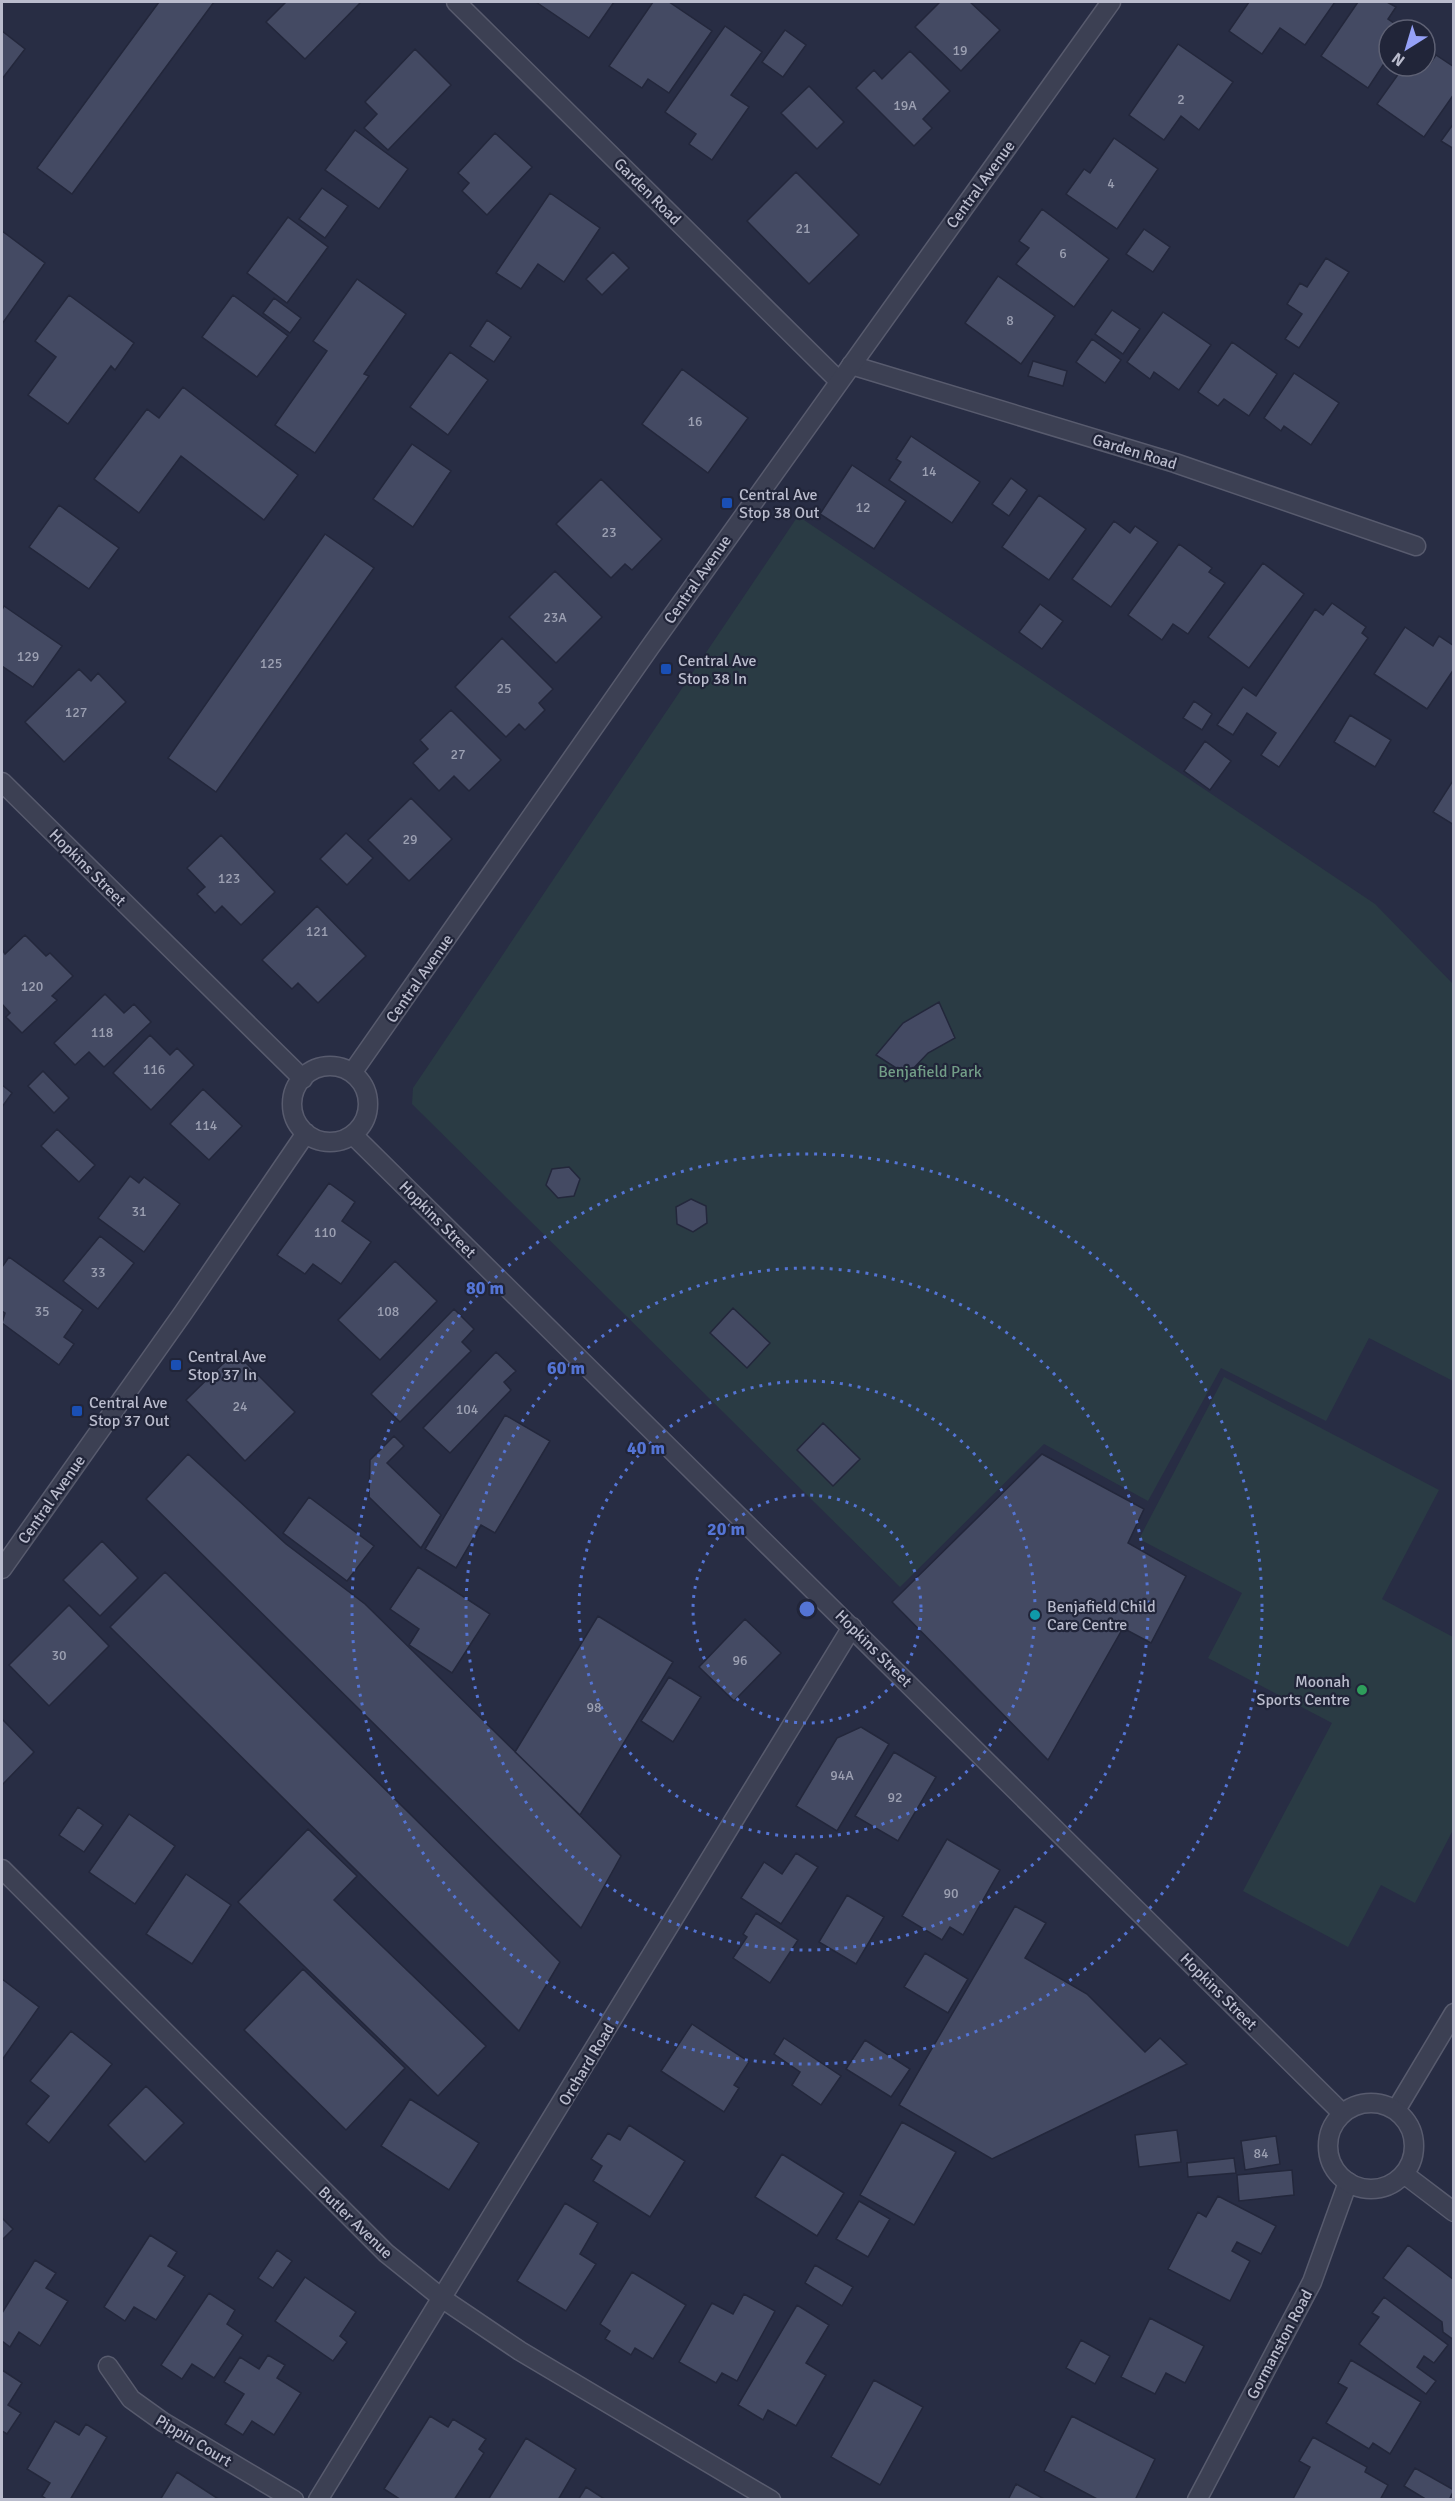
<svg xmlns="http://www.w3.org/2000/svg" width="1455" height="2501" font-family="Signika,sans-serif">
  <rect width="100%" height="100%" fill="#282d44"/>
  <path fill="#2a3b44" d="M798 516 1375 904 1453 984V1381L1369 1338 1326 1421 1221 1368 1148 1501 1044 1444 900 1587 412 1104 413 1088Z
    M1224 1377 1439 1490 1382 1599 1453 1637V1830L1415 1903 1381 1885 1348 1947 1243 1891 1332 1723 1208 1658 1242 1593 1139 1539Z"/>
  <path fill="#444a63" stroke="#23273b" stroke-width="1.5" d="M159 2H214L72 194 37 168Z
    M286 2H361L305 59 266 22Z
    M536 2H614L589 38Z
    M653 2H669L712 31 669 93 648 79 642 88 609 66Z
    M940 2H970L1000 30 961 71 915 27Z
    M1249 2H1335L1305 45 1280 28 1262 54 1229 31Z
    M1358 2H1387L1396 7 1388 19 1404 30H1389V56L1368 88 1321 56Z
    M725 26 762 52 731 95 749 107 712 160 689 144 696 134 665 112Z
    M785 30 806 45 783 77 762 62Z
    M2 31 25 49 2 79Z
    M1178 44 1233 82 1199 130 1181 116 1164 140 1129 115Z
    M415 49 451 85 388 150 364 128 377 114 365 102Z
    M910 51 950 91 923 119 932 128 914 146 856 88 874 70 882 79Z
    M1436 55 1454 67V94L1424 137 1377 104 1404 66H1425V61L1429 65Z
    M809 86 844 122 817 149 781 113Z
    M1454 123V149L1441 141Z
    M355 130 408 169 379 209 325 170Z
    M495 133 532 167 487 215 462 191 469 183 458 173Z
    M1114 138 1158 169 1117 229 1066 194 1084 169 1090 173Z
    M796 172 859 235 809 284 747 221Z
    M322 188 348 206 325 238 299 219Z
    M550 193 600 228 564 282 538 264 521 289 496 273Z
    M1042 209 1109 259 1074 307 1016 264 1029 248 1019 241Z
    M288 217 328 247 287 303 247 273Z
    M1144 229 1170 247 1153 272 1126 254Z
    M2 231 45 263 2 324Z
    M613 252 629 268 602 295 586 279Z
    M1326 258 1349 272 1299 348 1285 339 1302 314 1287 304 1300 283 1307 287Z
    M998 276 1055 316 1021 364 965 323Z
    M357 279 406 314 364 374 369 376 315 453 275 425 327 351 313 341Z
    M69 295 134 343 115 370 111 366 68 424 28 395 56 357 35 341Z
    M233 295 288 336 257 377 202 337Z
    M274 298 301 318 290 333 263 313Z
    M1112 310 1140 329 1123 354 1095 334Z
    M1163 312 1211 345 1179 390 1154 372 1150 379 1127 362Z
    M487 320 511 337 494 362 470 346Z
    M1092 339 1121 360 1105 383 1076 362Z
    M1232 342 1277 374 1249 416 1224 399 1218 406 1198 392Z
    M450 352 488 380 448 435 410 407Z
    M1033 361 1067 371 1063 386 1028 376Z
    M682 369 748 418 708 473 642 424Z
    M1294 373 1339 403 1311 445 1284 426 1281 431 1264 418Z
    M183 387 298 475 264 520 181 456 139 513 94 479 147 409 159 418Z
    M911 436 980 482 952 523 889 480 901 462 896 459Z
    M412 444 451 471 413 527 373 499Z
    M852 465 906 501 874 549 820 514Z
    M1011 478 1027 490 1009 516 992 504Z
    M601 479 662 539 632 570 625 564 611 578 556 524Z
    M1039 495 1086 529 1049 580 1002 547Z
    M59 505 119 548 89 589 29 547Z
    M1114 521 1130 533 1135 526 1158 542 1111 607 1072 579Z
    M325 534 374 568 216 792 168 758Z
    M1179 544 1212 568 1209 572 1225 583 1188 634 1173 624 1162 640 1128 615Z
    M1263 563 1304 594 1249 668 1208 637Z
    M555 571 602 617 556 663 509 617Z
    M1332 603 1366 627 1362 633 1368 638 1279 767 1261 755 1276 733 1247 713 1233 735 1217 725 1243 687 1256 696 1315 609 1323 615Z
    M1040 604 1063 621 1042 649 1019 632Z
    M4 606 62 646 33 687 2 666V610Z
    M1405 627 1433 646 1439 636 1454 646V669L1427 709 1374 674Z
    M502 638 553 689 539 703 545 710 525 730 519 724 506 737 455 687Z
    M79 669 91 681 98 673 126 702 64 762 25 722Z
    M1194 701 1212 714 1202 730 1183 718Z
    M451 710 501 760 469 791 454 776 439 791 413 763 428 749 420 740Z
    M1350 715 1391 740 1375 767 1334 742Z
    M1205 741 1231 761 1210 790 1184 771Z
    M1454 779V825L1433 812Z
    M411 798 452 839 409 881 368 840Z
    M346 833 373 858 347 885 320 859Z
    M221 835 275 892 241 925 222 906 215 913 197 894 205 887 187 868Z
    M317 906 366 956 318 1003 298 983 292 989 262 960Z
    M25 935 46 956 50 953 73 976 52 996 57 1000 22 1033 6 1017 10 1013 2 1004V949L5 954Z
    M105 994 124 1013 134 1004 151 1022 104 1067 89 1052 75 1065 54 1043Z
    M939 1002 955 1038 928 1053 907 1075 876 1055 903 1023Z
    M150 1035 170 1055 177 1048 194 1065 151 1110 113 1073Z
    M43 1071 69 1098 54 1113 28 1086Z
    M2 1085 12 1093 2 1107Z
    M203 1089 242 1126 209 1160 170 1124Z
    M57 1129 95 1165 79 1182 41 1146Z
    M569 1167 580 1179 574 1196 558 1198 546 1185 552 1169Z
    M130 1176 139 1183 144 1177 180 1204 144 1252 98 1218Z
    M329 1183 355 1202 342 1221 371 1242 341 1284 313 1264 305 1274 277 1255Z
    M691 1199 706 1206 707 1223 693 1232 677 1224 676 1207Z
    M100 1236 134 1263 98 1309 63 1281Z
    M9 1257 83 1310 64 1337 74 1344 59 1365 2 1323 5 1313 2 1311V1267Z
    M395 1261 437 1301 380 1360 338 1320Z
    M733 1308 770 1343 747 1368 710 1333Z
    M454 1309 474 1329 462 1342 471 1351 400 1422 371 1394Z
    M235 1352 295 1412 245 1461 186 1400Z
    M496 1352 516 1371 504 1382 511 1390 450 1453 423 1428Z
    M505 1415 550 1441 495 1533 481 1525 456 1568 425 1549Z
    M823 1423 860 1459 833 1486 797 1450Z
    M394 1436 404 1446 387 1463 441 1515 421 1548 369 1497 370 1460Z
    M188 1454 286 1544 365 1604 621 1856 581 1928 146 1499Z
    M1042 1454 1144 1509 1128 1543 1186 1576 1151 1643 1123 1628 1048 1760 892 1602Z
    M309 1497 374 1546 347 1581 283 1533Z
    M102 1541 138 1578 100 1616 63 1580Z
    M418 1567 490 1614 452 1673 409 1645 419 1629 390 1609Z
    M165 1572 560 1962 519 2031 110 1627Z
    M69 1605 109 1646 49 1706 9 1665Z
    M598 1616 673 1662 580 1815 515 1752Z
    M745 1619 781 1653 734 1701 699 1667Z
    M669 1677 701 1697 673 1742 641 1721Z
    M2 1719 34 1752 2 1785Z
    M861 1727 889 1744 837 1831 796 1806 837 1738Z
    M894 1752 936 1777 898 1841 855 1816Z
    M78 1807 103 1825 84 1852 59 1835Z
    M129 1814 175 1846 135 1904 89 1872Z
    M308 1829 357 1876 334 1900 486 2046 438 2096 238 1902Z
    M947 1839 1000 1870 963 1935 950 1927 942 1940 902 1916Z
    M796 1853 818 1867 781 1924 741 1898 764 1862 782 1874Z
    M186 1874 231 1905 192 1964 146 1934Z
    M847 1895 884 1917 856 1964 819 1942Z
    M1015 1906 1046 1923 1025 1958 1087 1994 1145 2052 1160 2038 1187 2064 992 2159 899 2105Z
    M756 1913 798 1940 770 1983 733 1958 747 1937 743 1934Z
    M925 1953 968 1979 948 2013 904 1987Z
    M303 1969 405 2068 346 2130 244 2030Z
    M2 1979 39 2007 2 2060Z
    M692 2024 749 2062 734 2085 739 2088 724 2112 661 2071Z
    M71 2031 112 2064 49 2143 26 2124 49 2096 30 2081Z
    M784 2038 841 2076 821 2105 792 2085 800 2072 774 2054Z
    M865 2040 910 2069 891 2097 846 2069Z
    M146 2086 184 2123 145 2162 108 2125Z
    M410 2099 479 2143 449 2190 381 2146Z
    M902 2122 956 2152 914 2225 860 2195Z
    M629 2125 685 2161 650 2217 593 2181 602 2166 591 2159 608 2133 620 2140Z
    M1177 2130 1181 2162 1139 2167 1135 2135Z
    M1276 2136 1280 2164 1245 2170 1241 2141Z
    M782 2154 844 2193 817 2236 755 2197Z
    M1234 2158 1236 2173 1188 2177 1187 2163Z
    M1292 2170 1294 2195 1239 2201 1237 2175Z
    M1218 2196 1276 2226 1261 2254 1237 2242 1232 2251 1250 2261 1230 2301 1168 2269 1198 2212 1206 2217Z
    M859 2201 890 2219 868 2257 836 2239Z
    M565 2203 598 2223 580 2254 596 2264 566 2311 517 2281Z
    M2 2218 13 2229 2 2240Z
    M150 2235 177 2252 168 2266 185 2276 156 2320 134 2307 125 2321 104 2307Z
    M1408 2245 1454 2280V2340L1443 2332 1442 2322 1383 2278Z
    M277 2250 292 2261 273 2288 258 2278Z
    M35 2260 56 2273 46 2288 68 2301 40 2346 19 2332 10 2347 2 2341V2313Z
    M815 2265 853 2287 842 2306 805 2283Z
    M632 2272 686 2305 653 2359 635 2348 631 2355 605 2339 610 2331 600 2324Z
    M305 2277 356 2312 340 2336 347 2342 333 2361 275 2321Z
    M209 2293 235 2310 227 2324 243 2335 214 2378 192 2364 182 2379 161 2365Z
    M744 2294 775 2311 737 2381 722 2373 716 2383 679 2362 712 2303 733 2314Z
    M1384 2297 1448 2345 1434 2363 1424 2356 1417 2367 1436 2381 1426 2394 1359 2344 1379 2317 1372 2313Z
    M797 2305 829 2325 806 2363 826 2375 796 2426 768 2410 763 2420 738 2405Z
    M1150 2318 1204 2346 1185 2383 1166 2373 1155 2394 1121 2377Z
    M1081 2340 1110 2356 1095 2384 1066 2368Z
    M268 2355 285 2365 277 2378 301 2393 274 2435 252 2421 243 2435 225 2424 244 2394 224 2382 240 2357 259 2369Z
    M1351 2360 1421 2402 1390 2454 1373 2443 1369 2449 1326 2423 1347 2388 1338 2383Z
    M2 2370 22 2383 8 2405 21 2413 7 2434 2 2431Z
    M874 2380 923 2407 880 2485 831 2457Z
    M430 2416 448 2427 453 2419 486 2439 479 2449 484 2453 454 2500H401L384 2489Z
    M1072 2416 1155 2459 1135 2500H1099L1044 2471Z
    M55 2421 79 2435 86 2424 107 2437 70 2500H48L42 2496 50 2483 27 2469Z
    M1313 2437 1367 2467 1365 2472 1388 2485 1380 2500 1293 2499 1310 2467 1299 2461Z
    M526 2438 576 2469 558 2500H488Z
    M1415 2468 1454 2490 1449 2500H1427L1404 2486Z
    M177 2472 220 2500H160Z
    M1016 2484 1046 2500H1008Z
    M586 2487 606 2500H578Z"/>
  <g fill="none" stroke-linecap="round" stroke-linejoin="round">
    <defs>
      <path id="minor" d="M456 2 839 381
        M851 365 1175 463 1416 546
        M2 1869 386 2253 443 2299 520 2351 771 2500
        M1396 2110 1454 2013
        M108 2366 131 2399 163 2422 294 2500
        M318 2500 852 1627
        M1197 2500 1312 2282 1348 2182"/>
      <path id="tertiary" d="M2 782 303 1079
        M292 1104a38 38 0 1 1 76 0a38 38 0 1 1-76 0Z
        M352 1073 650 647 1111 2
        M353 1135 1342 2113
        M2 1569 183 1313 306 1133
        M1328 2146a43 43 0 1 1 86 0a43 43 0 1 1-86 0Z
        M1404 2174 1454 2212"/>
    </defs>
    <use href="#minor" stroke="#585b6e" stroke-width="21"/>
    <use href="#tertiary" stroke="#585b6e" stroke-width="21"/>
    <use href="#minor" stroke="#3c4053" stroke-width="18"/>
    <use href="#tertiary" stroke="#3c4053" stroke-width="18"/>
  </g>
  <g fill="none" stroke="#5474d4" stroke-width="3" stroke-dasharray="3 6">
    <circle cx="807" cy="1609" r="114"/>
    <circle cx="807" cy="1609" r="228"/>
    <circle cx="807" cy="1609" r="341"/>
    <circle cx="807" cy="1609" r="455"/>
  </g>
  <g fill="#1a4fb4" stroke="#212539" stroke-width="2">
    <rect x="721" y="497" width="12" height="12" rx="3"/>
    <rect x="660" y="663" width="12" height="12" rx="3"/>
    <rect x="170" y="1359" width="12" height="12" rx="3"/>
    <rect x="71" y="1405" width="12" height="12" rx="3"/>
  </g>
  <circle fill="#0f9aa8" stroke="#212539" stroke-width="2" cx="1035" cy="1615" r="6"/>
  <circle fill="#2e9e5b" stroke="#212539" stroke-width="2" cx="1362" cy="1690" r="6"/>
  <g text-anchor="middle" stroke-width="4.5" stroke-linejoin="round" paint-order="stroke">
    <g font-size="14" fill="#9ca0b2">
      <text x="960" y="55">19</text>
      <text x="1181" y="104">2</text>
      <text x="905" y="110">19A</text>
      <text x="1111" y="188">4</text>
      <text x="803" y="233">21</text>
      <text x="1063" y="258">6</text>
      <text x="1010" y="325">8</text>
      <text x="695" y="426">16</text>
      <text x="929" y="476">14</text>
      <text x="863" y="512">12</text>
      <text x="609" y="537">23</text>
      <text x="555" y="622">23A</text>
      <text x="28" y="661">129</text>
      <text x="271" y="668">125</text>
      <text x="504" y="693">25</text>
      <text x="76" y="717">127</text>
      <text x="458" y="759">27</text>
      <text x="410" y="844">29</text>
      <text x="229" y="883">123</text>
      <text x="317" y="936">121</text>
      <text x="32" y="991">120</text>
      <text x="102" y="1037">118</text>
      <text x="154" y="1074">116</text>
      <text x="206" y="1130">114</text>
      <text x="139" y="1216">31</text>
      <text x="325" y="1237">110</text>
      <text x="98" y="1277">33</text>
      <text x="42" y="1316">35</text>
      <text x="388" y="1316">108</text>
      <text x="240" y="1411">24</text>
      <text x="467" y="1414">104</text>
      <text x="59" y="1660">30</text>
      <text x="740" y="1665">96</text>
      <text x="594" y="1712">98</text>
      <text x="842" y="1780">94A</text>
      <text x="895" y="1802">92</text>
      <text x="951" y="1898">90</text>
      <text x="1261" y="2158">84</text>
    </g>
    <g font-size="16" fill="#babccd" stroke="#212539">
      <text transform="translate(980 184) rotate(-54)" y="6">Central Avenue</text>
      <text transform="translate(648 191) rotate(45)" y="6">Garden Road</text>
      <text transform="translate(1135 451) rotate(17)" y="6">Garden Road</text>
      <text transform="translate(697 579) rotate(-55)" y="6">Central Avenue</text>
      <text transform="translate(88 867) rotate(45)" y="6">Hopkins Street</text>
      <text transform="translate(419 978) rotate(-55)" y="6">Central Avenue</text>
      <text transform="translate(438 1219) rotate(45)" y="6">Hopkins Street</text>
      <text transform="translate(51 1499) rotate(-55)" y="6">Central Avenue</text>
      <text transform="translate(874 1648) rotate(45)" y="6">Hopkins Street</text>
      <text transform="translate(1219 1991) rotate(45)" y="6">Hopkins Street</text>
      <text transform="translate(586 2064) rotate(-59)" y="6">Orchard Road</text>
      <text transform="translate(356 2222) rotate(44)" y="6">Butler Avenue</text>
      <text transform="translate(1279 2344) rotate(-62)" y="6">Gormanston Road</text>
      <text transform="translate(194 2440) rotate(31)" y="6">Pippin Court</text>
    </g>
    <g font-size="16" fill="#babccd" stroke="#212539" text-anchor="start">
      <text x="739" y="500">Central Ave<tspan x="739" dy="18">Stop 38 Out</tspan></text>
      <text x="678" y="666">Central Ave<tspan x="678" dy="18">Stop 38 In</tspan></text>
      <text x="188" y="1362">Central Ave<tspan x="188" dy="18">Stop 37 In</tspan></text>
      <text x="89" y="1408">Central Ave<tspan x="89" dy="18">Stop 37 Out</tspan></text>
      <text x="1047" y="1612">Benjafield Child<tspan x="1047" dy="18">Care Centre</tspan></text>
      <text x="1350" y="1687" text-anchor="end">Moonah<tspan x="1350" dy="18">Sports Centre</tspan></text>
    </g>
    <g font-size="16" fill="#729d87" stroke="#212539">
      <text x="930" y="1077">Benjafield Park</text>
    </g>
  </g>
  <circle cx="807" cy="1609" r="9" fill="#5474d4" stroke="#212539" stroke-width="3"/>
  <g font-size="18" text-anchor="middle" font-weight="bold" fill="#5474d4" stroke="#212539" stroke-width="4.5" stroke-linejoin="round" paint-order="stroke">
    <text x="485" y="1294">80 m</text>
    <text x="566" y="1374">60 m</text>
    <text x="646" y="1454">40 m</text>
    <text x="726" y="1535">20 m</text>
  </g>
  <rect width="1455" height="2501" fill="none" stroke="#babccd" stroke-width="6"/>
  <g transform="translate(1407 48) rotate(217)"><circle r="28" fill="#212539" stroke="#5e6174" stroke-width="1.5"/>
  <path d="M0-4.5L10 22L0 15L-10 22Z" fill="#95a1f7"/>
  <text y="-9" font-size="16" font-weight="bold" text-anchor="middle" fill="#babccd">N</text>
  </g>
</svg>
